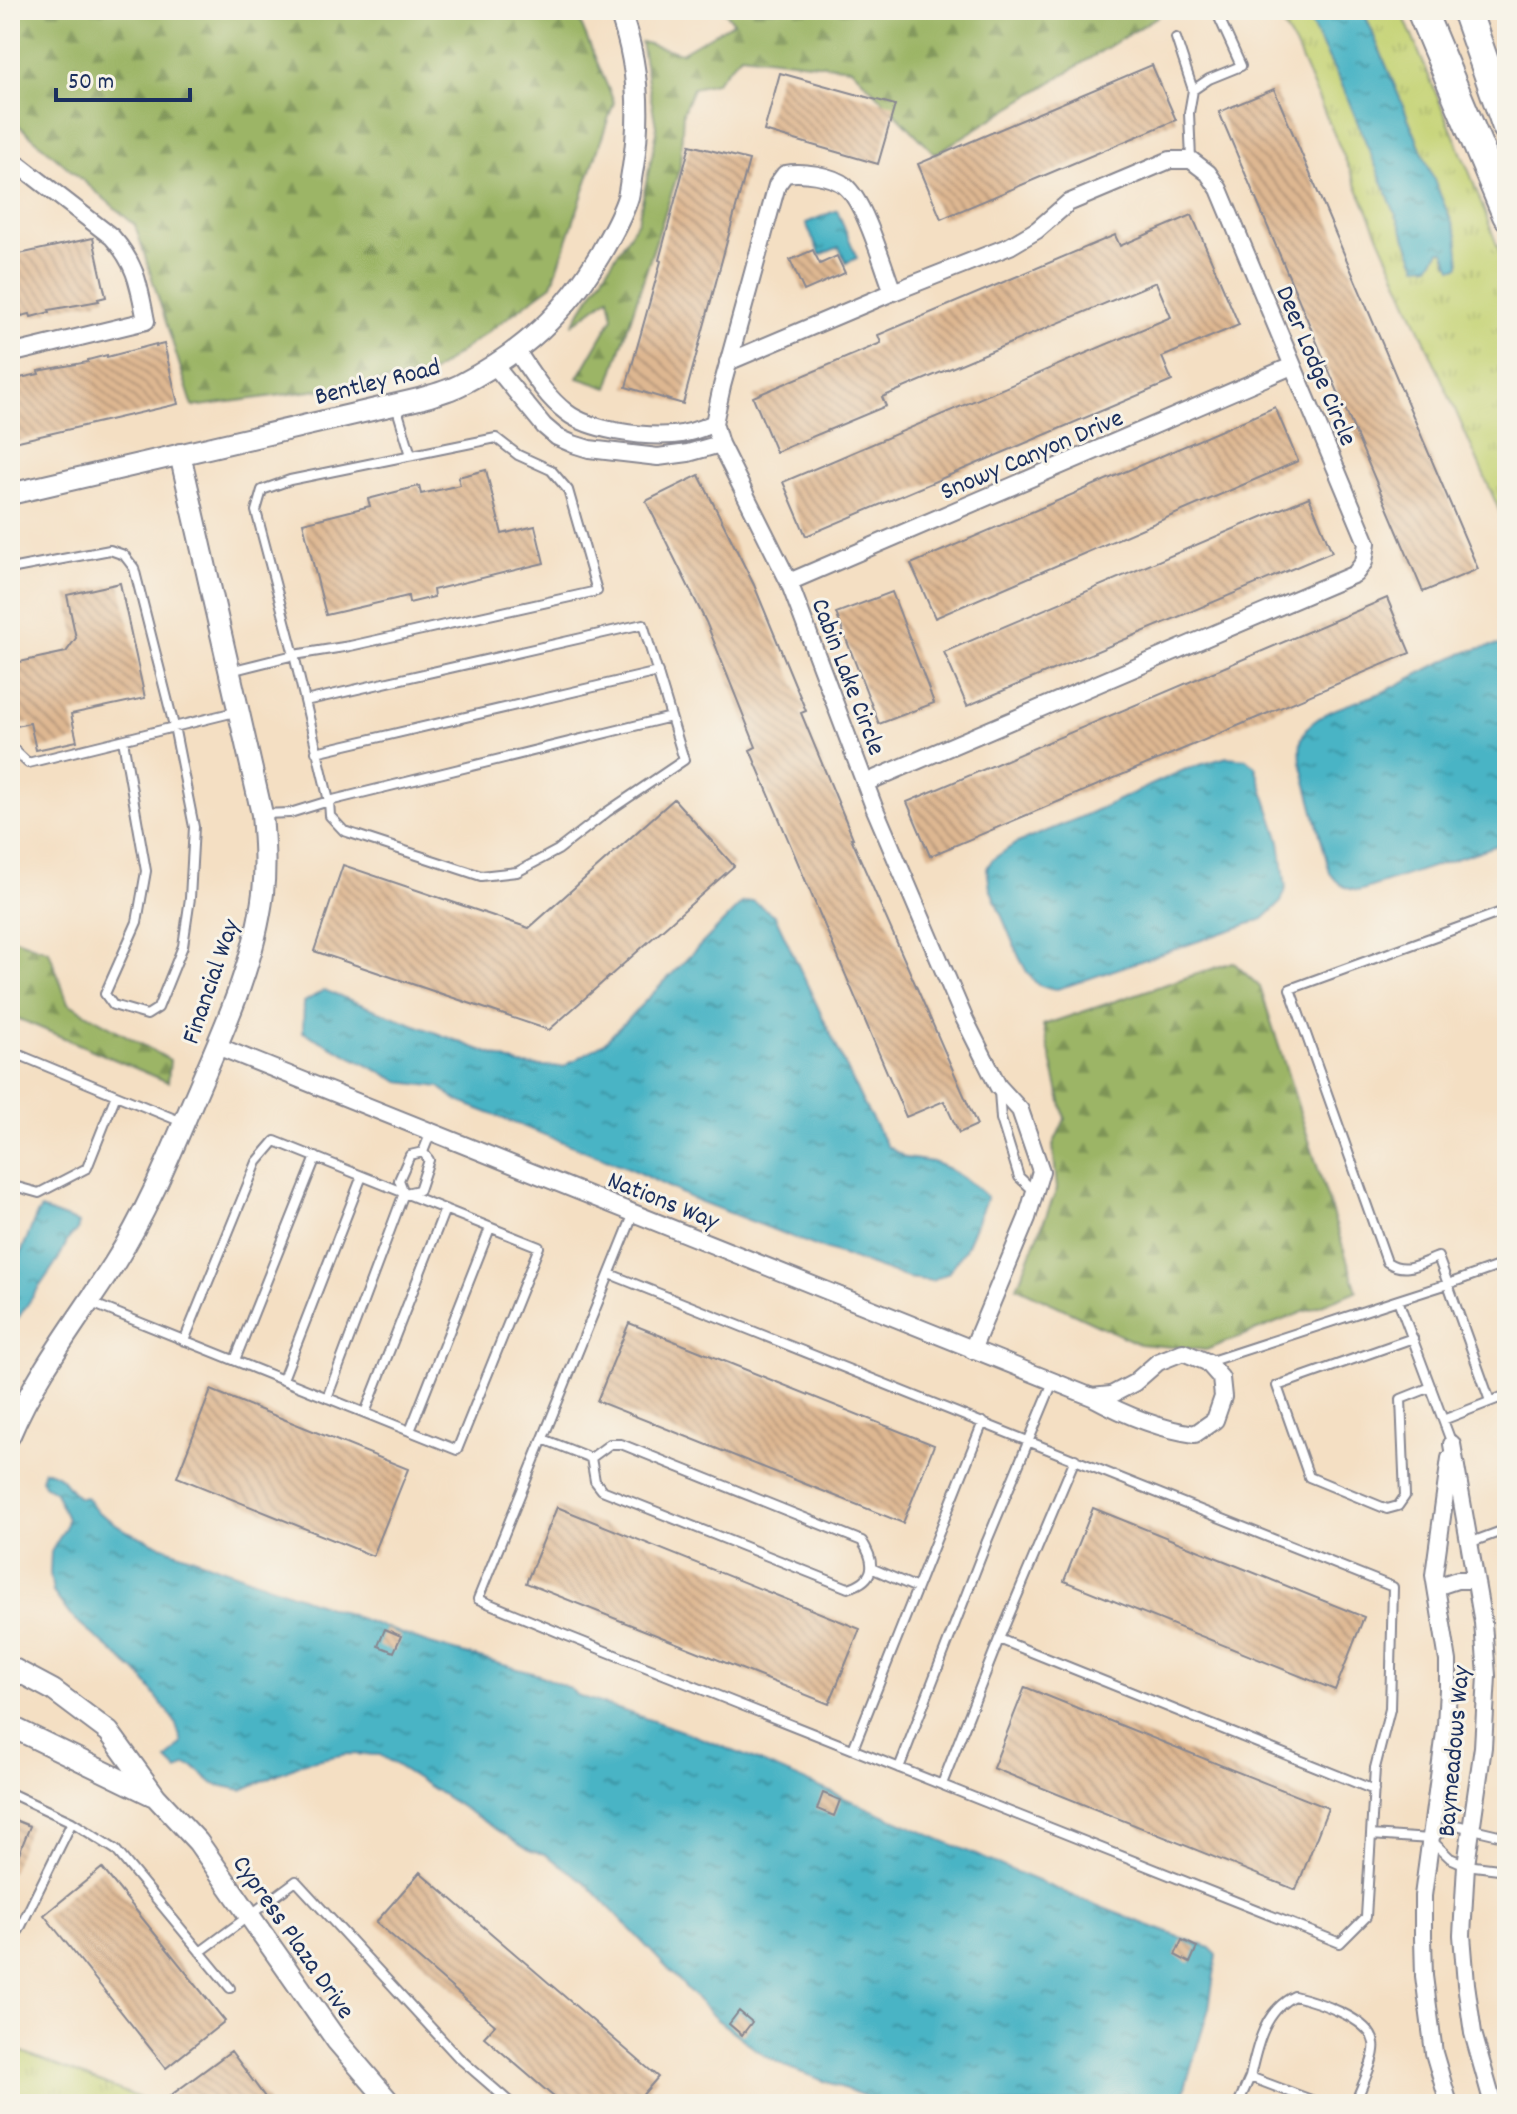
<svg xmlns="http://www.w3.org/2000/svg" width="1517" height="2114" font-family="Dekko,sans-serif">
  <defs>
    <pattern id="grass-tufts" width="24" height="20" patternUnits="userSpaceOnUse" patternTransform="scale(2)"><rect width="24" height="20" fill="#c5d375"/><path d="M3 7l-1-3M5 7V3M7 7l1-3M15 17l-1-3M17 17v-4M19 17l1-3" fill="none" stroke="#a9b568"/></pattern>
    <pattern id="forest-firs" width="22" height="20" patternUnits="userSpaceOnUse" patternTransform="scale(2)"><rect width="22" height="20" fill="#9cb566"/><path d="M5 1l3.5 6h-7zM16 11l3.5 6h-7z" fill="#7e9457"/></pattern>
    <pattern id="water-ripples" width="26" height="14" patternUnits="userSpaceOnUse" patternTransform="scale(2)"><rect width="26" height="14" fill="#48b4c5"/><path d="M2 4q2-2 4 0t4 0M15 11q2-2 4 0t4 0" fill="none" stroke="#3b93a3"/></pattern>
    <pattern id="building-back-hatch" width="6" height="6" patternUnits="userSpaceOnUse" patternTransform="scale(2)"><rect width="6" height="6" fill="#deb791"/><path d="M-1 5l2 2M0 0l6 6M5-1l2 2" fill="none" stroke="#b3957a"/></pattern>
  </defs>
  <rect width="100%" height="100%" fill="#f7f3e8"/>
  <filter id="ink" filterUnits="userSpaceOnUse"><feTurbulence type="fractalNoise" baseFrequency=".0125" numOctaves="2"/><feDisplacementMap in="SourceGraphic" scale="16" xChannelSelector="R" yChannelSelector="G"/><feConvolveMatrix kernelMatrix="1 2 1 2 8 2 1 2 1" color-interpolation-filters="sRGB"/></filter>
  <filter id="wash" filterUnits="userSpaceOnUse"><feTurbulence type="fractalNoise" baseFrequency=".006" numOctaves="4" result="noise"/><feDisplacementMap in="SourceGraphic" scale="32" xChannelSelector="R" yChannelSelector="G"/><feGaussianBlur stdDeviation="1.8" result="paint"/><feColorMatrix in="noise" values="0 0 0 0 0 0 0 0 0 0 0 0 0 0 0 0 0 1.4 0 .05"/><feComposite in="paint" operator="in"/></filter>
  <g filter="url(#wash)">
    <rect width="100%" height="100%" fill="#f4dfc3"/>
    <path fill="url(#grass-tufts)" stroke="#70816a" stroke-width="2" d="M1272 10H1304L1343 87 1440 251H1444L1448 263 1460 265 1457 235 1363 10H1401L1471 176 1507 272V528L1295 45Z
      M1493 10H1507V50Z
      M10 2047 145 2100 144 2104H10Z"/>
    <path fill="url(#forest-firs)" stroke="#5c7262" stroke-width="2" d="M10 10H575L614 102 552 285 429 375 193 407 135 225 10 118Z
      M723 10H1168L935 154 851 68 741 55 715 83 693 88 683 112 680 167 608 388 578 378 613 317 609 297 572 325 638 221 657 132 641 42 681 53 734 22Z
      M10 937 49 951 68 1003 170 1060 168 1082 10 1015Z
      M1233 962 1260 987 1357 1291 1206 1350 1139 1344 1017 1287 1057 1189 1053 1145 1065 1119 1043 1025Z"/>
    <path fill="url(#water-ripples)" stroke="#327292" stroke-width="2" d="M1304 10H1363L1457 235 1460 265 1457 268H1452L1444 251H1440L1430 265 1417 266 1343 87Z
      M837 210 857 258 846 263 839 247 820 255 806 223Z
      M1502 645 1507 647V842L1359 891C1345 889 1338 884 1330 873L1301 762C1300 750 1299 737 1308 727 1328 707 1357 703 1381 693 1420 676 1458 647 1502 645Z
      M1227 757 1247 759 1255 766 1280 841 1286 889 1281 902 1263 919 1070 985 1057 989 1047 988 1038 985 1028 974 1019 957 990 888 987 868 992 860 1015 844 1079 818 1186 769Z
      M753 901 775 916 862 1101 887 1146 906 1158 933 1162 949 1169 975 1186 987 1197 965 1250 948 1273 933 1281 908 1278 813 1245 691 1198 629 1168 458 1101 440 1087 400 1082 303 1032 304 1002 324 990 520 1065 563 1067 604 1043 742 903Z
      M41 1209 79 1223 77 1231 69 1238 59 1258 10 1330V1280L36 1216Z
      M44 1470C67 1475 64 1488 80 1498L86 1497 98 1512 127 1531 166 1548 427 1643 539 1675 569 1688 577 1695C625 1712 674 1727 721 1746 884 1812 1044 1890 1210 1948L1217 1955 1209 2008 1180 2104H886L792 2069 765 2056 715 2018 585 1882 545 1854 531 1851 380 1755 346 1754 305 1762 242 1790 214 1784 194 1767 186 1765 178 1771 167 1760 182 1743 175 1722 141 1676 70 1615 53 1592 50 1573 51 1552 65 1528 67 1519 55 1492 44 1485 41 1479Z"/>
    <g id="blocks">
      <path fill="url(#building-back-hatch)" d="M1152 65 1176 120 941 219 918 164Z
        M780 73 895 105 878 164 764 131Z
        M1274 89 1478 569 1423 592 1219 112Z
        M690 145 749 160 683 404 626 387 661 261 659 260Z
        M1192 215 1239 325 1162 357 1172 381 806 536 783 482 1171 317 1156 282 882 397 886 406 776 452 753 397 881 343 878 335 1115 235 1120 246Z
        M93 238 106 297 98 299 99 301 49 310 50 312 31 317 30 314 21 316 10 267V256Z
        M813 250 820 264 837 256 845 273 804 291 790 260Z
        M156 344V346L164 344 178 404 10 443V380L39 374 38 371 88 362V360L107 355V357Z
        M1275 407 1298 461 935 618 911 564Z
        M486 470 502 534 535 526 544 563 433 590 434 597 409 603 408 596 326 615 303 523 370 506 368 499 419 486 421 494 460 485 458 477Z
        M699 475 754 585 806 711 801 713 853 838H851L977 1125 959 1133 944 1101 906 1117 750 750 756 747 706 622 646 501Z
        M1309 497 1332 552 967 706 944 652Z
        M120 583 145 698 71 714 77 741 36 750 30 723 12 727 10 719V664L66 652 76 638 67 595Z
        M892 592 934 703 879 724 836 613Z
        M1387 598 1410 653 930 856 907 802Z
        M674 799 734 866 549 1030 314 951 343 865 529 928Z
        M629 1323 934 1445 903 1523 597 1401Z
        M211 1390 408 1469 373 1556 177 1477Z
        M557 1507 860 1629 829 1704 526 1583Z
        M1093 1508 1364 1617 1335 1690 1064 1581Z
        M385 1629 401 1636 394 1652 378 1646Z
        M1025 1687 1328 1808 1296 1890 993 1768Z
        M823 1793 840 1800 834 1816 817 1809Z
        M10 1818 30 1826 11 1873H10Z
        M102 1868 225 2021 166 2068 44 1915Z
        M420 1872 658 2077 635 2104H562L484 2037 495 2025 376 1922Z
        M1182 1940 1197 1947 1190 1963 1175 1955Z
        M739 2011 752 2022 742 2035 729 2024Z
        M231 2051 270 2104H177L170 2096Z"/>
    </g>
  </g>
  <g filter="url(#ink)">
    <use href="#blocks" fill-opacity="0" stroke="#888790" stroke-width="2"/>
    <g fill="none" stroke-linecap="round" stroke-linejoin="round">
      <defs>
        <path id="service" d="M1176 38 1193 90
          M1191 159 1189 113 1193 90 1209 79 1241 66 1217 13
          M396 406 411 455
          M10 569 110 550 124 555 134 568 174 726 194 827 190 898 183 946 158 1008 147 1015 113 1005 105 994 137 922 146 871 123 740
          M230 671 294 655 256 511 262 490 290 480 496 438 518 455 551 470 568 490 597 591 350 646 294 655 329 801 330 816 344 831 481 876 517 872 558 850 607 812 684 760 643 624 305 701
          M10 746 28 763 239 711
          M316 752 658 672
          M263 814 290 813 329 801 671 717
          M1507 910 1290 989 1387 1262C1405 1274 1419 1264 1438 1257L1448 1284 1507 1263
          M10 1051 116 1095 87 1168 39 1193 10 1185
          M999 1091 1001 1119 1019 1177 1034 1191
          M116 1095 182 1122
          M405 1193 419 1190 429 1160 423 1152 431 1132
          M610 1274 1393 1587 1390 1709 1375 1768 1366 1917 1340 1943 565 1635 478 1599 634 1213
          M1398 1300 1448 1284 1490 1401
          M89 1302C211 1352 334 1401 457 1450L539 1247 275 1141 257 1162 184 1341
          M1413 1338 1277 1386 1309 1477 1387 1509 1398 1506 1405 1496 1401 1399 1431 1387
          M235 1360 316 1157
          M1208 1362 1398 1300 1452 1444
          M283 1379 362 1176
          M327 1398 404 1193 399 1180 410 1155 423 1152
          M365 1413 445 1209
          M1443 1420 1507 1395
          M410 1431 490 1228
          M543 1439 591 1458 610 1444H621L862 1541C876 1563 876 1580 848 1588L602 1490 595 1481 591 1458
          M1469 1543 1507 1529
          M871 1568 917 1588
          M999 1639 1075 1459
          M853 1749 983 1422
          M899 1768 987 1541 1053 1382
          M942 1784 999 1639 1374 1790
          M10 1793 72 1822 116 1850 230 1988
          M1371 1835 1430 1839 1450 1858 1466 1865 1507 1870
          M1431 1839 1452 1824 1507 1837
          M10 1926 19 1930 72 1822
          M200 1952 296 1881 458 2057 512 2104
          M1238 2104 1250 2077
          M1322 2104 1250 2077C1257 2046 1264 2011 1294 1996 1315 2001 1370 2018 1374 2043 1377 2057 1360 2089 1355 2104"/>
        <path id="minor" d="M10 158 112 237C137 265 139 286 146 321L10 354
          M893 292C883 266 865 202 845 186 832 175 801 171 785 174L777 185 722 386 714 423 720 444 789 582 874 807 964 1018 998 1086 1020 1110 1041 1171 1027 1218 972 1350
          M516 350C531 372 545 396 566 412 590 431 643 437 673 435 687 434 701 429 714 423
          M728 362 893 292 1010 246 1037 230 1068 203 1170 160H1191L1208 173 1219 189 1367 543 1364 562 1355 574 865 783
          M494 365 544 426 557 437 573 444 589 449 658 457 688 453 720 444
          M789 582 1292 366
          M217 1046 1092 1397C1125 1415 1158 1429 1195 1434L1215 1420 1223 1397 1221 1378 1207 1362 1183 1352 1158 1362 1134 1383 1111 1395 1092 1397
          M1452 1444 1483 1623 1487 1676 1483 1747 1466 1865 1462 1935 1466 1984 1473 2033 1493 2104
          M1436 1587 1457 1580H1475
          M1449 2104 1434 2053 1424 1976 1423 1938V1896L1446 1725 1448 1689V1661L1434 1575 1450 1458"/>
        <path id="tertiary" d="M10 494 419 399C433 395 448 391 460 385 523 352 565 314 601 253 611 235 622 217 628 197 630 188 631 177 633 167 641 115 638 60 619 10
          M10 1435C36 1373 78 1320 114 1264 145 1215 168 1160 191 1106 220 1037 254 968 263 893 266 867 264 840 262 814L180 454
          M10 1667 53 1690 109 1732 156 1797 198 1842 337 2041 391 2104
          M10 1726 152 1795"/>
        <path id="motorway" d="M1421 10 1507 215
          M1466 10 1507 127"/>
      </defs>
      <use href="#service" stroke="#888790" stroke-width="12"/>
      <use href="#minor" stroke="#888790" stroke-width="20"/>
      <use href="#tertiary" stroke="#888790" stroke-width="24"/>
      <use href="#motorway" stroke="#888790" stroke-width="32"/>
      <use href="#service" stroke="#fff" stroke-width="8"/>
      <use href="#minor" stroke="#fff" stroke-width="16"/>
      <use href="#tertiary" stroke="#fff" stroke-width="20"/>
      <use href="#motorway" stroke="#fff" stroke-width="28"/>
    </g>
  </g>
  <g text-anchor="middle" stroke-width="6" stroke-linejoin="round" paint-order="stroke">
    <g font-size="26" fill="#1b2f5e" stroke="#f7f3e8">
      <text transform="translate(1318 365) rotate(67)" y="9">Deer Lodge Circle</text>
      <text transform="translate(377 380) rotate(-14)" y="9">Bentley Road</text>
      <text transform="translate(1031 453) rotate(-23)" y="9">Snowy Canyon Drive</text>
      <text transform="translate(850 676) rotate(69)" y="9">Cabin Lake Circle</text>
      <text transform="translate(209 981) rotate(-71)" y="9">Financial Way</text>
      <text transform="translate(664 1199) rotate(22)" y="9">Nations Way</text>
      <text transform="translate(1452 1751) rotate(-85)" y="9">Baymeadows Way</text>
      <text transform="translate(295 1936) rotate(55)" y="9">Cypress Plaza Drive</text>
    </g>
  </g>
  <rect width="1517" height="2114" fill="none" stroke="#f7f3e8" stroke-width="40"/>
  <path d="M56 88v12h134v-12" fill="none" stroke="#1b2f5e" stroke-width="4"/>
  <text x="68" y="88" font-size="24" fill="#1b2f5e" stroke="#f7f3e8" stroke-width="6" paint-order="stroke">50 m</text>
</svg>
